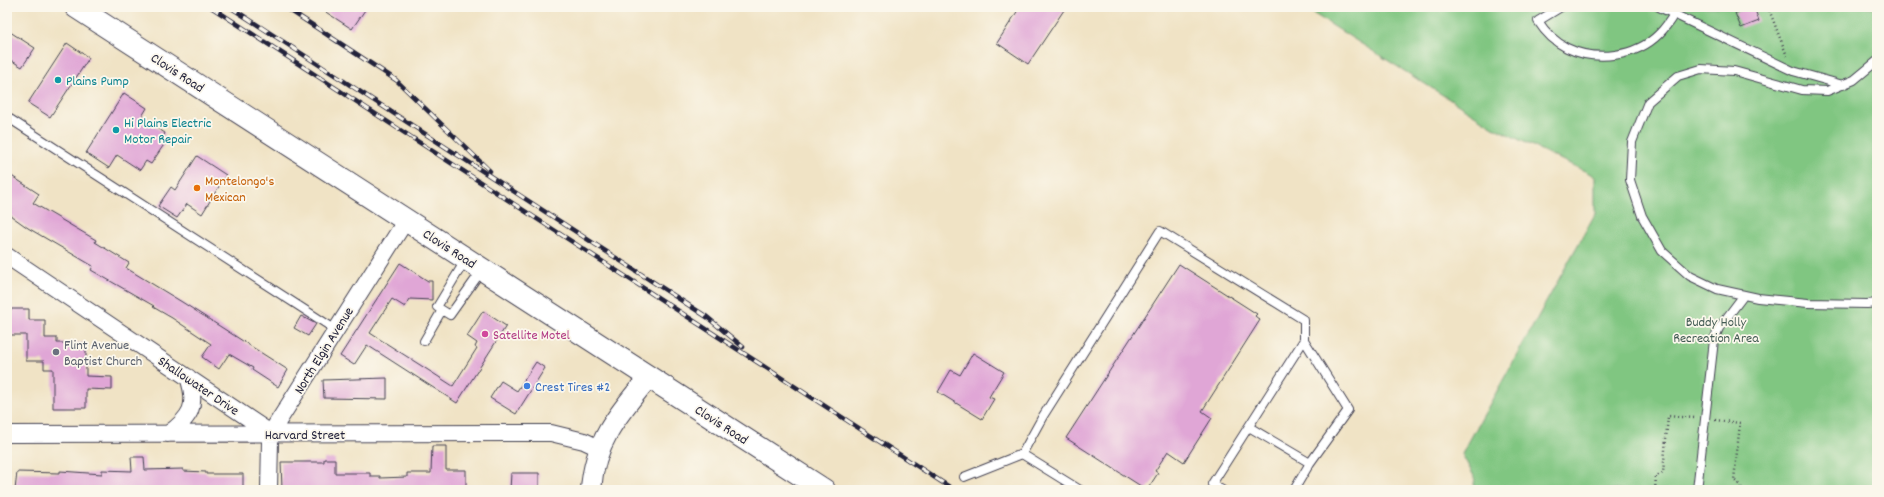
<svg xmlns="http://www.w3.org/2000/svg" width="1884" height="497" font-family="Dekko,sans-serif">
  <rect width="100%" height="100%" fill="#fbf7ec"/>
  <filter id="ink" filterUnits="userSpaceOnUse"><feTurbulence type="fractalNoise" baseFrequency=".025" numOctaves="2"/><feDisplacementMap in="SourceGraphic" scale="8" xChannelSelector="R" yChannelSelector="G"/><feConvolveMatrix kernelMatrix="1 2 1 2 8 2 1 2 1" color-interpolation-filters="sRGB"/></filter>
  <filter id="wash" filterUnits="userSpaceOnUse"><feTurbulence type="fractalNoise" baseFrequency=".012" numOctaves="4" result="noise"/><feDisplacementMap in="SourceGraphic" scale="16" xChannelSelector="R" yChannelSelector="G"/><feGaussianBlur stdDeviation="0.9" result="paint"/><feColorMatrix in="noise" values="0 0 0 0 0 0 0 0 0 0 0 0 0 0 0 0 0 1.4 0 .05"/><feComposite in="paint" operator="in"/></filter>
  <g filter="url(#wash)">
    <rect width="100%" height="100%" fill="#f0e3c5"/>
    <path fill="#80c681" stroke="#51745e" d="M1303 7H1877V490H1473L1475 478 1462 454 1595 214V176L1495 128Z"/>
    <g id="blocks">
      <path fill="#e0a6d6" d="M318 7H367L352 29Z
        M1020 7H1066L1028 64 997 43Z
        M1751 7H1754L1759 21 1741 28 1735 13Z
        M7 30 35 48 22 67 7 58Z
        M67 43 89 58 50 117 28 103Z
        M124 93 147 108 141 118 165 133 163 137 167 140 151 164 146 161 140 170 117 155 109 168 86 153Z
        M197 156 226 175 202 214 187 204 177 218 158 206 171 187 175 190Z
        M7 173 39 194 33 203 96 240 95 242 129 263 126 268 182 302 288 370 278 387 252 370 253 368 229 354 219 369 202 357 211 344 172 318 153 307 154 306 91 270 93 266 28 228 7 213Z
        M400 263 428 281H432V300L410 299 405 307 392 299 370 333 453 386 477 348 475 347 477 343 467 336 483 311 506 326 457 403 367 345 354 365 340 356Z
        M1179 264 1257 314 1255 316 1260 320 1202 411 1212 418 1184 462 1168 451 1155 471 1158 473 1147 490 1066 438Z
        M7 309H29V320H45V338H57V343H86V376L112 377V390L86 389V408H53V369H44V361H26V335H7Z
        M301 316 316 324 308 336 294 328Z
        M973 353 1004 372 989 397 994 399 982 419 938 392 951 370 960 375Z
        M536 362 545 368 516 414 490 398 501 381 517 391Z
        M387 378V399L324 398 323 380Z
        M432 446H446V470H466V490H282L281 462H324V459H335V473H370V476H380V478L407 477V473H431Z
        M131 457H144L145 470 183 469V471L206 472V474H243V490H15L17 472 60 473V471L102 474V470L132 471Z
        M511 473H539V490H510Z"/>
    </g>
  </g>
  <g filter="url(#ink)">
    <use href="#blocks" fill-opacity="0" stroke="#413f50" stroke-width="1"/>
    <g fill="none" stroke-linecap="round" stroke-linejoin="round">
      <defs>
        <path id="service" d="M1561 7 1538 21C1545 32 1555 42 1567 48 1596 62 1636 57 1659 34 1665 28 1670 21 1674 14
          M1659 7 1793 71 1843 85
          M1877 61 1854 80 1827 91 1802 90 1734 71 1701 69 1678 76 1648 102 1632 142 1630 180 1642 216 1662 251 1690 276 1717 289 1758 298 1808 303 1867 304 1877 303
          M7 117 336 330
          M466 259 437 307 450 315 482 270
          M424 341 442 310
          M1249 427 1310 463
          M1022 454 1043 416 1160 231 1304 320V340L1348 410 1310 463 1294 490
          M964 477 1022 454 1080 490
          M1222 490 1212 484 1304 340
          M1697 490 1714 340 1719 328 1744 295"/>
        <path id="minor" d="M7 256 272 434
          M7 434 551 433 584 441 599 448
          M168 434C191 417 198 406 188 377
          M269 490 270 440 274 428 406 220"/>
        <path id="tertiary" d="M591 490C594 441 619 413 649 377"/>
        <path id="trunk" d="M76 7 824 490"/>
      </defs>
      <use href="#service" stroke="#413f50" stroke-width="10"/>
      <use href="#minor" stroke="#413f50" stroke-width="18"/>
      <use href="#tertiary" stroke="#413f50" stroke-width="22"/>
      <use href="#trunk" stroke="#413f50" stroke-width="24"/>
      <path stroke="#413f50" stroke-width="2.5" stroke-dasharray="1 3" stroke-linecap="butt" d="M1768 7 1787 56
        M1715 420 1740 423 1734 480 1741 486V490
        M1655 490 1656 476 1663 473 1668 416 1695 418"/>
      <use href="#service" stroke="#fff" stroke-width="8"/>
      <use href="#minor" stroke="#fff" stroke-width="16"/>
      <use href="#tertiary" stroke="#fff" stroke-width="20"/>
      <use href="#trunk" stroke="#fff" stroke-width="22"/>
      <defs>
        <path id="rail" d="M211 7 954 490
          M230 7 707 317 743 347
          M285 7 396 80 490 171"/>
      </defs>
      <use href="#rail" stroke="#22223b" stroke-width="4.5"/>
      <use href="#rail" stroke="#fbf7ec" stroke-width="3" stroke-dasharray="9" stroke-linecap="butt"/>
    </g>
  </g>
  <g fill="#0f9aa8" stroke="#fbf7ec" stroke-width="1.5">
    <circle cx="58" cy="80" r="4"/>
    <circle cx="116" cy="130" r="4"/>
  </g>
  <circle fill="#e8710a" stroke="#fbf7ec" stroke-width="1.5" cx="197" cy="188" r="4"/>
  <circle fill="#d1479c" stroke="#fbf7ec" stroke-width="1.5" cx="485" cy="334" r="4"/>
  <circle fill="#6b7280" stroke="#fbf7ec" stroke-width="1.5" cx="56" cy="352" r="4"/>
  <circle fill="#3f7fe0" stroke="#fbf7ec" stroke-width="1.5" cx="527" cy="386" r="4"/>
  <g text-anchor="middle" stroke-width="3.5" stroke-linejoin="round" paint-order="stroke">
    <g font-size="14" fill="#22223b" stroke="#fbf7ec">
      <text transform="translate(178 72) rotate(33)" y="5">Clovis Road</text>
      <text transform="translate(450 248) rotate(33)" y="5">Clovis Road</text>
      <text transform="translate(323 350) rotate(-58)" y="5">North Elgin Avenue</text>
      <text transform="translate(199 385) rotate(34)" y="5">Shallowater Drive</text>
      <text transform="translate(722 424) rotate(33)" y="5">Clovis Road</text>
      <text x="305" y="439">Harvard Street</text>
    </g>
    <g font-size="14" fill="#0d838f" stroke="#fbf7ec" text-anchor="start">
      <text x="66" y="85">Plains Pump</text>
      <text x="124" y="127">Hi Plains Electric<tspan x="124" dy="16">Motor Repair</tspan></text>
    </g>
    <g font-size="14" fill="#c56008" stroke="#fbf7ec" text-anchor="start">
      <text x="205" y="185">Montelongo's<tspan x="205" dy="16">Mexican</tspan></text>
    </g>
    <g font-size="14" fill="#435b54" stroke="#fbf7ec">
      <text x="1716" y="326">Buddy Holly<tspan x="1716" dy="16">Recreation Area</tspan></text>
    </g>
    <g font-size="14" fill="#b23c85" stroke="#fbf7ec" text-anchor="start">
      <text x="493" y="339">Satellite Motel</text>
    </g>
    <g font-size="14" fill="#5b616d" stroke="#fbf7ec" text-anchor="start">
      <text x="64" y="349">Flint Avenue<tspan x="64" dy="16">Baptist Church</tspan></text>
    </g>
    <g font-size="14" fill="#366cbe" stroke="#fbf7ec" text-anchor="start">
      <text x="535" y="391">Crest Tires #2</text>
    </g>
  </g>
  <rect width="1884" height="497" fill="none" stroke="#fbf7ec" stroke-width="24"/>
</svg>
